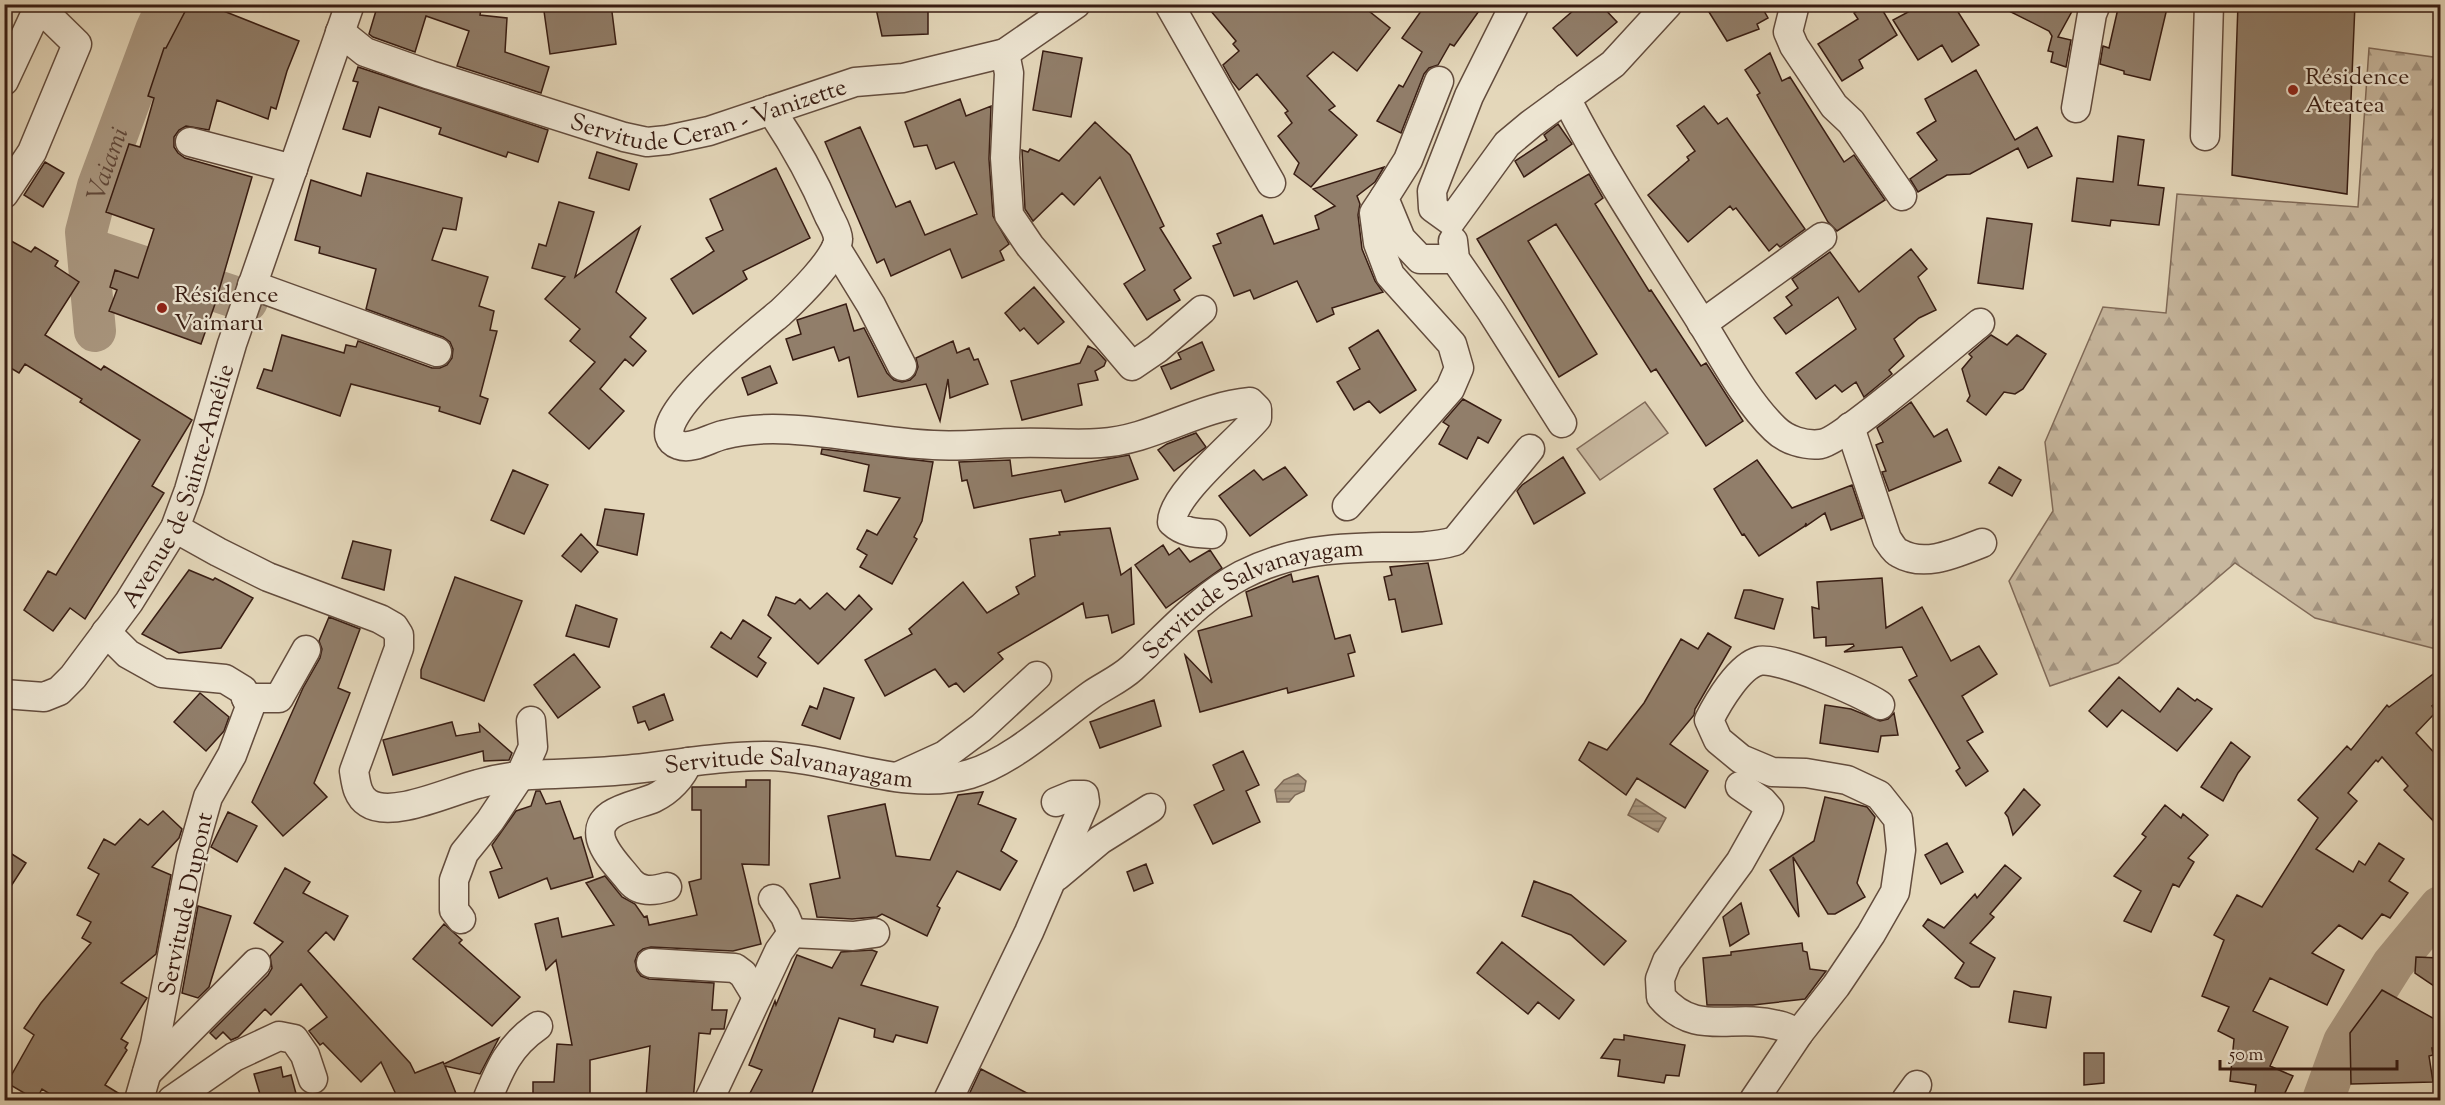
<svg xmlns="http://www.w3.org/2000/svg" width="2445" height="1105" font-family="'Sorts Mill Goudy',serif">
  <defs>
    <pattern id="forest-firs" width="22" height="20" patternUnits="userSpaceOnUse" patternTransform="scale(1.5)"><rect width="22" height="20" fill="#c7b79e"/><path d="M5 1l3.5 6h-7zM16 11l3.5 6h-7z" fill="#a39480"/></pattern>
    <pattern id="water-rules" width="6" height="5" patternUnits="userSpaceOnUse" patternTransform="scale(1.5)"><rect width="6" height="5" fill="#aa9881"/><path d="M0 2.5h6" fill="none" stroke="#8b7b68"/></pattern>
  </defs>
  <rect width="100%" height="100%" fill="#e4d7ba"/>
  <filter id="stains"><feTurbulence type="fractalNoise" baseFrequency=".00333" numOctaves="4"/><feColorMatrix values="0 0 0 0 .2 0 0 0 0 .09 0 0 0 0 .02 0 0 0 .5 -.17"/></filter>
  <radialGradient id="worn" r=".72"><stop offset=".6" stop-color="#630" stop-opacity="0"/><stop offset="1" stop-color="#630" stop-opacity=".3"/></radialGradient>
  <path fill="url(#forest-firs)" stroke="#806a58" stroke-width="1.5" d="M2369 48 2440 58V650L2315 618 2235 563 2118 663 2050 686 2009 581 2053 511 2045 442 2103 307 2166 313 2177 194 2358 207Z"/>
  <path fill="#c7b79e" stroke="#806a58" stroke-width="1.5" d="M1645 402 1668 433 1600 480 1577 449Z"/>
  <path fill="url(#water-rules)" stroke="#7c6755" stroke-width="1.5" d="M1298 774 1306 781 1304 791 1295 795 1289 802H1277L1275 790 1284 780Z
    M1636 799 1666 818 1658 832 1628 815Z"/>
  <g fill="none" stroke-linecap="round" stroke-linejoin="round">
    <g stroke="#aa9881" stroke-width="42">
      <path d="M89 249 247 301"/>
      <path id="s1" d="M95 331 86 232 98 186 156 30 168 4"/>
      <path d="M2323 1100 2344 1042 2393 964 2440 907"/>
    </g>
  </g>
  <path fill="#917e6a" stroke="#381d13" stroke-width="1.5" d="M189 4H206L299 41 287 71 276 109 271 107 268 119 217 100 209 130 186 126 179 130 174 137V147L178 153 185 158 252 177 215 304 201 344 109 311 117 290 110 287 115 270 138 278 154 229 106 212 129 144 140 147 154 98 148 96 164 48H166Z
    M378 4H482L480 15 507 18 505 52 549 67 541 93 457 66 469 31 426 16 415 52 373 37 369 34Z
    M543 4H611L616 44 550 54Z
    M875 4H928V34L882 36Z
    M1205 4H1360L1390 28 1357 71 1333 52 1307 76 1335 106 1329 110 1357 135 1311 187 1294 174 1299 163 1278 136 1292 123 1285 113 1288 111 1257 74 1239 90 1232 81 1223 65 1239 51 1233 44 1236 41Z
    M1426 4H1484L1454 46 1450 44 1438 65 1429 68 1424 74 1401 133 1377 121 1399 85 1403 87 1422 52 1402 38Z
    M1581 4H1600L1617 22 1577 56 1553 28Z
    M1704 4H1760L1768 18 1757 24 1759 29 1727 41Z
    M1868 4H1879L1897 35 1859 60 1863 68 1842 81 1818 44 1858 19 1854 13Z
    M1923 4H1953L1979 45 1952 62 1942 45 1918 60 1893 20Z
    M1995 4H2076L2058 37 2071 40 2066 67 2051 62 2053 52 2048 51 2052 36 2049 31Z
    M2119 4H2168L2150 80 2124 74V71L2100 64 2103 46 2109 48Z
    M2238 4H2355L2347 194 2232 175Z
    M1043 51 1082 58 1071 117 1033 110Z
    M1770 53 1782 81 1790 77 1844 162 1854 155 1885 200 1837 231 1828 222 1757 95 1760 93 1745 70Z
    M358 67 548 130 538 162 508 152 506 157 439 134 441 128 379 107 370 137 343 129 358 82 353 81Z
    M1976 70 2015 140 2037 127 2052 156 2028 168 2018 148 1970 174 1947 175 1918 192 1910 179 1937 160 1917 133 1936 121 1925 99Z
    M960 99 966 116 991 106 989 159 993 216 1009 244 1000 251 1004 260 962 278 950 249 891 276 884 259 877 263 825 142 860 127 896 207 910 201 925 235 977 214 954 162 936 169 927 145 914 147 905 122Z
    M1704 106 1718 124 1727 118 1805 229 1780 247 1777 244 1769 251 1736 208 1733 210 1730 206 1688 242 1648 195 1689 160 1687 157 1695 151 1677 126Z
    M1095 122 1130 155 1164 226 1160 228 1191 278 1174 290 1180 300 1147 320 1124 284 1145 270 1100 177 1074 205 1062 193 1033 221 1025 209 1022 150 1028 152 1030 149 1059 161Z
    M1558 124 1572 144 1524 177 1515 161 1547 140 1544 135Z
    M2118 136 2144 140 2138 185 2164 188 2159 225 2111 220 2110 226 2072 221 2077 178 2113 182Z
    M597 152 637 164 629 190 589 178Z
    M45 162 64 173 43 207 24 195Z
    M1384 167 1375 182 1357 196 1360 204 1358 215 1362 249 1375 281 1383 292 1332 308 1334 314 1317 322 1297 281 1254 299 1250 290 1234 296 1213 246 1221 243 1217 234 1262 215 1274 244 1319 229 1315 216 1335 206 1313 189Z
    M776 168 810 238 743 271 747 279 693 314 671 279 714 251 706 238 723 230 710 199Z
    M367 173 462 198 456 230 443 228 432 260 488 277 479 306 494 311 490 330 497 331 480 396 488 399 480 424 439 411 440 407 351 384 340 416 257 388 264 369 272 371 282 335 344 353 346 345 356 347 358 341 432 368H440L447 365 452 358 453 349 450 342 443 337 366 309 376 269 319 253 320 247 295 240 311 180 361 196Z
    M1589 174 1603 198 1595 204 1649 291 1651 290 1701 366 1706 363 1743 421 1706 446 1656 369 1651 372 1556 224 1528 241 1597 354 1559 377 1477 239Z
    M559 202 594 212 575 277 640 227 616 292 646 318 630 337 646 351 633 366 625 359 600 389 624 411 589 449 549 413 595 362 570 341 580 329 545 299 565 277 532 268 539 244 546 246Z
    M1987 218 2032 224 2023 289 1978 283Z
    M4 237 31 252 35 247 58 261 55 266 79 282 45 335 101 370 104 366 192 420 152 486 164 493 85 619 70 608 53 631 24 610 48 571 56 575 140 440 80 402 82 399 25 364 19 373 4 364Z
    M1911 249 1927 269 1918 277 1936 310 1919 318 1894 339 1904 356 1889 370 1892 374 1864 397 1856 382 1842 392 1835 385 1816 399 1796 373 1856 329 1838 297 1786 334 1774 318 1792 305 1786 297 1798 288 1792 279 1830 252 1859 292Z
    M1034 287 1064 322 1038 344 1024 328 1020 331 1005 313Z
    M846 304 854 331 864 328 887 373 894 380 902 382 910 380 915 375 918 367 916 358 953 341 957 353 969 348 974 360 978 359 988 384 950 398 948 379 940 421 926 384 858 397 849 357 839 361 834 347 793 360 786 339 801 334 797 320Z
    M1378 330 1416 390 1380 413 1369 401 1354 410 1337 382 1360 369 1349 348Z
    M1991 335 2007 345 2017 335 2046 354 2023 389 2015 394 2004 392 1986 415 1967 401 1970 396 1962 369 1972 357 1969 354Z
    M1202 342 1214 370 1171 389 1161 367 1181 359 1178 353Z
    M1088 346 1096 350 1106 361 1104 366 1095 371 1098 380 1078 384 1082 405 1022 420 1011 381 1080 363Z
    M770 366 777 383 748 395 742 378Z
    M1463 399 1501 420 1488 443 1478 437 1467 459 1439 444 1449 426 1443 422Z
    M1911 402 1934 437 1947 429 1961 461 1889 491 1882 472 1886 471 1876 445 1883 442 1877 428Z
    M1196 433 1206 447 1174 471 1158 450 1167 444Z
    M822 449 933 462 922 521 914 537 917 539 892 584 860 567 867 555 857 549 867 530 877 535 900 498 864 491 869 465 821 454Z
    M1129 455 1138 479 1065 502 1061 490 974 508 967 480 962 481 959 462 1010 460 1012 476Z
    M1563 457 1585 493 1534 524 1517 491 1522 485Z
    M1757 460 1792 508 1852 485 1863 518 1831 530 1825 513 1806 526V523L1805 526 1759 556 1744 534 1742 535 1714 489Z
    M1285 467 1307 495 1250 536 1219 496 1254 470 1263 480Z
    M1999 467 2021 480 2012 496 1989 483Z
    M513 470 548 485 524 534 491 520Z
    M605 509 644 514 637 555 597 545Z
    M1110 528 1121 575 1131 568 1134 624 1112 633 1108 615 1086 618 1083 603 998 653 1003 659 964 692 956 683 949 687 935 669 885 696 865 660 912 634 909 629 963 582 987 613 1019 594 1016 587 1035 576 1030 539 1060 535 1059 532Z
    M581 534 598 552 581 572 562 556Z
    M353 541 391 550 384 590 342 578Z
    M1163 545 1169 555 1179 548 1190 562 1210 550 1222 568 1166 608 1135 565Z
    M1428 563 1442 624 1402 632 1395 599 1389 600 1384 577 1392 575 1390 567Z
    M189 570 213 580 215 578 253 598 221 648 179 653 142 634Z
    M1291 574 1293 582 1318 576 1335 639 1350 635 1355 652 1348 654 1354 676 1288 693 1287 688 1200 712 1185 655 1212 683 1198 631 1252 616 1246 592Z
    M455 577 522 601 484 701 421 678V670Z
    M1882 578 1886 628 1922 607 1951 661 1979 646 1997 674 1962 696 1983 732 1967 741 1988 771 1966 786 1956 771 1960 768 1909 680 1917 676 1902 647 1844 652 1854 646 1853 644 1826 646V637L1814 638 1812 607 1819 609 1817 582Z
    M1744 590H1751L1783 599 1774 629 1735 618Z
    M827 593 845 610 859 595 872 609 818 664 768 615 776 597 795 604 800 599 810 609Z
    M576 605 617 619 609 647 566 636Z
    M329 617 360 629 338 688 350 693 314 783 327 797 283 836 252 802 303 688 320 658 322 649 319 641Z
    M743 620 771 638 758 657 766 663 757 677 711 647 721 632 731 639Z
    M1708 633 1731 647 1695 709 1694 715 1670 744 1708 771 1685 808 1637 778 1626 795 1579 760 1589 742 1607 750 1644 703 1681 639 1698 649Z
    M574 654 600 687 558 718 534 685Z
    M2440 669V699L2432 706 2436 712 2416 733 2440 759V828L2404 790 2408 786 2382 757 2378 762 2376 760 2348 793 2357 801 2316 849 2353 872 2359 861 2365 865 2379 843 2404 859 2389 881 2408 893 2390 918 2382 914 2362 939 2339 925 2312 953 2344 970 2327 1005 2270 978 2253 1011 2288 1027 2270 1066 2293 1076 2281 1101H2254L2256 1085 2230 1081 2234 1039 2218 1031 2229 1007 2202 996 2224 940 2214 935 2237 895 2262 907 2318 818 2298 800 2347 746 2351 750 2387 705 2389 707Z
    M2119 677 2160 712 2178 688 2195 701 2197 699 2212 709 2177 751 2122 710 2107 727 2089 711Z
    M824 688 854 698 840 739 802 725 810 706 817 709Z
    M200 693 229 717 224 731 206 751 174 722Z
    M664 694 673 720 649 730 645 721 638 723 633 707Z
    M1154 700 1161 726 1100 748 1090 722Z
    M1825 705 1851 709 1880 721 1888 719 1894 713 1898 735 1881 736 1878 752 1820 743Z
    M452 722 456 736 480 732 479 724 512 753 509 760 484 761 483 751 393 775 383 740Z
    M2231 742 2250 757 2238 773 2223 801 2201 787Z
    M1243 751 1259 785 1246 791 1260 822 1213 844 1194 805 1224 790 1213 765Z
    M746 780H770L769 865 742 864 761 944 733 951 651 947 643 949 638 953 635 961 637 971 641 976 649 979 714 983 712 1010H727L724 1029H711L710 1034 699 1033 693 1101 646 1098 650 1046 590 1060V1101H533V1082H554L557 1044 572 1045 556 960 546 970 535 924 558 918 562 937 614 925 586 883 605 876 622 897 635 904 644 917 647 916 649 925 697 915 689 882 701 879V810H692V787H746Z
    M2024 789 2040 805 2013 835 2008 817 2005 813Z
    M536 791H540L546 804 560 801 574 839 581 837 593 877 551 889 547 878 499 898 490 872 502 868 492 845 516 811 531 806Z
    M983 792 978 804 1016 819 1001 851 1017 861 1000 890 957 871 937 906 940 908 927 936 882 914 877 917 852 919 817 917 810 884 840 878 828 816 885 804 896 856 930 860 958 795Z
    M1825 797 1867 807 1875 817 1857 883 1865 897 1835 914H1828L1793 857 1799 917 1770 870 1814 841Z
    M2165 805 2181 818 2183 814 2208 835 2188 858 2194 862 2179 887 2173 884 2151 932 2124 921 2141 891 2114 876 2146 837 2142 834Z
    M163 811 182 829 179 838 152 867 171 875 156 954 121 983 147 998 121 1039 128 1043 125 1048 127 1050 105 1085 123 1096V1101H61L42 1089 36 1100 7 1083 34 1035 24 1028 41 1003 91 943 82 938 91 922 77 915 99 874 88 868 104 839 115 845 140 819 148 825Z
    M228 812 257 826 237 862 211 847Z
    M1947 843 1963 872 1941 884 1925 855Z
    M4 849 26 863 4 897Z
    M1146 864 1153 883 1134 891 1127 872Z
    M2005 865 2021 878 1990 914 1994 917 1970 943 1995 958 1979 987H1971L1955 978 1964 963 1923 926 1928 919 1944 928 1975 894 1977 898Z
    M285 868 310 882 303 893 348 916 334 940 326 932 308 951 410 1063 415 1073 443 1062 444 1064 499 1038 480 1074 445 1066 459 1101H399L381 1062 361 1082 323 1043 320 1045 309 1031 327 1017 301 984 271 1015 265 1009 238 1037 231 1040 223 1032 216 1039 210 1033 268 975 272 968 270 956 283 942 254 923Z
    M1534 881 1571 895 1626 941 1604 965 1571 935 1522 916Z
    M1741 903 1749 934 1730 946 1723 917Z
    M198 906 231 916 209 987 198 998 182 993Z
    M444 924 462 940 459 943 520 997 492 1026 413 959Z
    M1502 942 1574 1000 1559 1019 1538 1002 1528 1014 1477 973Z
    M1802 943 1803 951 1807 952 1810 969 1826 971 1805 999 1753 1005H1707L1703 958 1731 955V952Z
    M872 950 877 952 861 985 938 1007 927 1043 896 1035 893 1042 874 1037 875 1029 839 1018 809 1101H746L762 1070 749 1065 775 1001 776 1005 797 955 832 968 841 952Z
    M2416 957 2440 958V990L2415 973Z
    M2382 990 2440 1022V1048H2432L2433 1055 2429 1056 2433 1082 2351 1084 2350 1033Z
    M2014 991 2051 997 2046 1028 2009 1022Z
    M1624 1035 1685 1045 1679 1076 1666 1075 1664 1083 1618 1076 1620 1060 1601 1058 1614 1039 1624 1040Z
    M2084 1053H2104V1083L2084 1085Z
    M281 1067 283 1077 291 1075 298 1101H262L254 1074Z
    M981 1069 1042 1101H966Z"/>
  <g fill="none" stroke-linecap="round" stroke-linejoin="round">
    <defs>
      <g id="minor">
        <path d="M1169 4 1271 183"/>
        <path d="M1515 4 1469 96 1432 191 1433 208 1451 221 1507 144 1531 124 1613 64 1668 4"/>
        <path d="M1795 4 1788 32 1794 46 1834 106 1851 122 1902 196"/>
        <path id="s2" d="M340 32 365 52 430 75 624 137 647 142 667 140 709 131 855 82 903 78 1005 53 1076 4"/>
        <path d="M1005 53 1009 73 1005 158 1009 215 1030 246 1132 366 1157 349 1202 310"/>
        <path d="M4 81 40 4"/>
        <path d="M1439 81 1408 160 1384 198 1401 239 1420 259H1455"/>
        <path d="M1566 98C1605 175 1654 247 1700 320 1722 355 1745 400 1775 429 1786 440 1805 446 1821 444 1842 441 1955 343 1980 323"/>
        <path d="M2076 108 2092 14 2096 4"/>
        <path d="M771 110C794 144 813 178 829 216 832 222 838 232 838 239 839 257 794 300 780 313 766 325 632 429 679 445 692 450 710 438 723 435 738 431 756 429 773 429 827 429 880 443 933 445 962 447 991 443 1019 443 1046 442 1073 445 1100 443 1153 440 1196 407 1250 402L1257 409V418C1238 441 1172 494 1172 522 1184 533 1196 533 1212 534"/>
        <path d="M2205 136 2209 4"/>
        <path d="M190 142 293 169"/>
        <path d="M4 194 32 152 77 44 38 6"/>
        <path d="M1453 241 1455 259 1491 311 1562 423"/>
        <path d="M836 248 871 305 902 366"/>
        <path d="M252 285 437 352"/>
        <path d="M1702 324 1822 237"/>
        <path d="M1850 427 1887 539C1890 543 1894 551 1899 553 1925 568 1956 553 1982 543"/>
        <path d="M1347 506 1450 389 1459 368 1452 344 1390 275 1378 243 1374 213 1384 198"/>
        <path id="s3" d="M175 528 218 552 268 577 380 619 394 627 399 635V648L354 771C356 783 357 796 368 803 392 819 450 791 478 784 495 779 514 776 531 775 566 773 600 773 634 769 678 764 722 756 767 756 834 757 904 793 970 774 1013 761 1055 721 1091 695 1104 686 1120 679 1132 668 1167 636 1200 597 1242 575 1289 551 1332 548 1383 547 1407 547 1432 548 1455 541L1530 449"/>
        <path d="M106 632 128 654 162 673 225 679 243 690 250 707 232 755 208 797 191 857 155 1044 139 1100"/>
        <path id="s4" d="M4 694 44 697 59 691 73 677 129 602 175 528 189 490 232 344 350 4"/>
        <path d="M246 698H279L306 650"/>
        <path d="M899 776 945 755 981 728 1037 676"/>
        <path d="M1740 786 1762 801 1769 809 1767 814 1740 862 1667 961 1660 979 1661 997C1696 1038 1732 1013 1777 1025 1785 1026 1792 1031 1799 1033"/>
        <path d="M1057 876 1100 840 1151 808"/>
        <path d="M667 887C654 891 640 893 630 881 620 868 605 854 601 839 594 810 636 806 654 798 669 791 682 777 688 762"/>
        <path d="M773 899 785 916 792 933"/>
        <path d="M461 919 454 910V880L464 853 490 821 520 776 533 747 531 721"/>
        <path d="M792 933 853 936 875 933"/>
        <path d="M651 963 735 968 743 974 757 997"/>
        <path d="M147 1073 256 963"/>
        <path d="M172 1100 234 1057 279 1036 294 1039 305 1055 313 1079"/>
        <path d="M487 1100C500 1068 509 1046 538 1026"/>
        <path d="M709 1100 779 951 792 933"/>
        <path d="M948 1100 1029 932 1085 802 1084 795H1073L1056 802"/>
        <path d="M1754 1100 1799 1033 1836 986 1871 934 1895 892 1901 850 1898 819 1879 795 1847 780 1806 773 1772 772 1741 759 1718 740 1709 720C1718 702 1739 666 1759 661 1778 656 1861 693 1880 705"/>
        <path d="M1906 1100 1917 1085"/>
      </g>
    </defs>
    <use href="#minor" stroke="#634c3d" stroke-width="31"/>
    <use href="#minor" stroke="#ede5d2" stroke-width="28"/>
  </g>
  <g fill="#8f2418" stroke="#ede5d2" stroke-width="2">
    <circle cx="2293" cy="90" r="6"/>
    <circle cx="162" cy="308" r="6"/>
  </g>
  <g text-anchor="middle" stroke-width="4.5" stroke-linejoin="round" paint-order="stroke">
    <g font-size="24" fill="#381d13" stroke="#ede5d2" text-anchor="start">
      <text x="2305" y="84">Résidence<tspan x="2305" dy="28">Ateatea</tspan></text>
      <text x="174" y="302">Résidence<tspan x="174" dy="28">Vaimaru</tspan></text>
    </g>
    <g font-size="24" fill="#381d13" stroke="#ede5d2">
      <text dy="8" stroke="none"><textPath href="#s2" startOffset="392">Servitude Ceran - Vanizette</textPath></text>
      <text dy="8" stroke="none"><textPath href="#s4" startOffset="297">Avenue de Sainte-Amélie</textPath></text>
      <text dy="8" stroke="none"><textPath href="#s3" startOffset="1380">Servitude Salvanayagam</textPath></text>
      <text dy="8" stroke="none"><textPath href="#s3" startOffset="858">Servitude Salvanayagam</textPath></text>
      <text transform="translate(185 904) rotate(-78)" y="8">Servitude Dupont</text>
    </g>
    <g font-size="26" font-style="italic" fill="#60483a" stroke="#ede5d2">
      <text dy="9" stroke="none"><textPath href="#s1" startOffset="171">Vaiami</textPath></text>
    </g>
  </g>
  <rect width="2445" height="1105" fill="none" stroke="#e4d7ba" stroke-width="24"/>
  <rect x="6" y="6" width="2433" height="1093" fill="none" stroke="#381d13" stroke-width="3"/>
  <rect x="12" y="12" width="2421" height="1081" fill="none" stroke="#381d13" stroke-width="1.5"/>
  <path d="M2220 1060v9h177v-9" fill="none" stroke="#381d13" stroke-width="3"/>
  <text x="2229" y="1060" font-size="18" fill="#381d13" stroke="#ede5d2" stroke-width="4.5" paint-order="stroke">50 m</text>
  <rect width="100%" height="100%" filter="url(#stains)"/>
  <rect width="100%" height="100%" fill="url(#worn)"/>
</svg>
